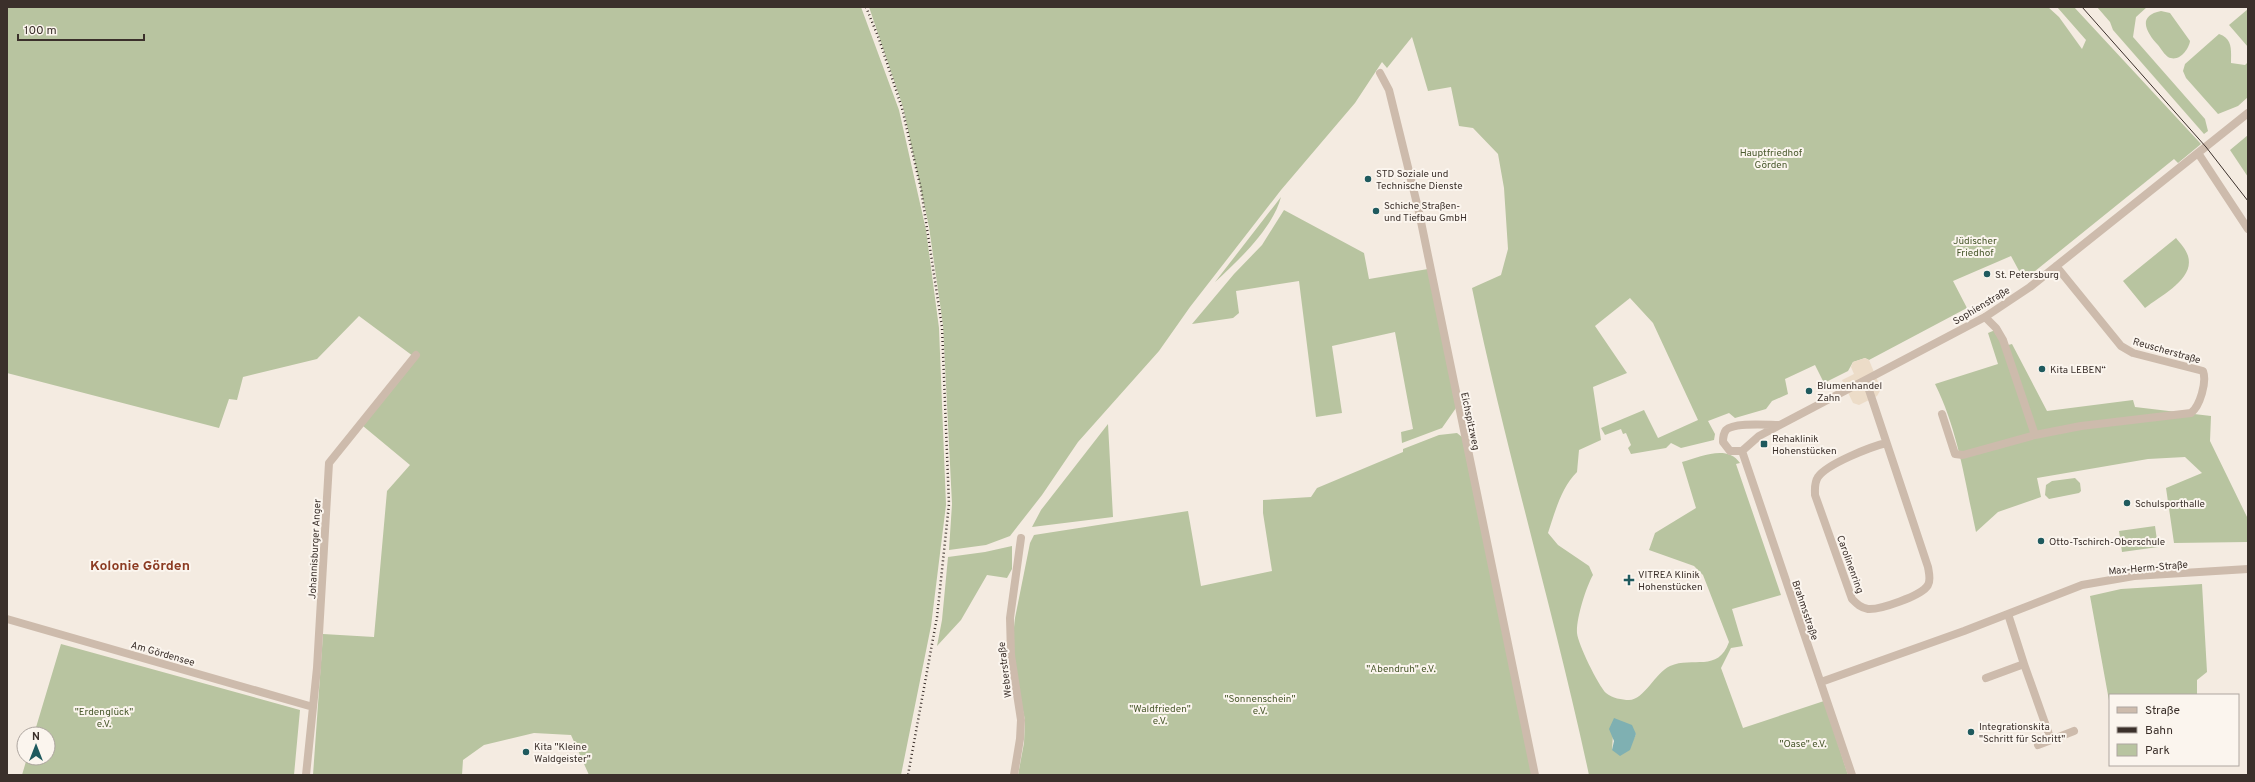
<svg xmlns="http://www.w3.org/2000/svg" width="2255" height="782" font-family="Overpass,sans-serif">
  <rect width="100%" height="100%" fill="#f4ebe1"/>
  <path fill="#b8c4a0" fill-rule="evenodd" d="M7 7H861L899 110 926 230 939 328 946 505 931 626 901 775H589L571 735 534 733 484 745 463 760 462 775H313L323 634 374 637 387 491 410 465 363 426 417 359 359 316 317 359 243 377 237 400 229 399 219 428 7 373Z
    M869 7H2048L2059 17 2082 49 2086 40 2057 7H2074L2201 144 2178 163 2174 159 2024 280 2011 256 1953 281 1967 308 1869 360 1865 358 1853 362 1848 371 1824 383 1815 365 1785 379 1788 394 1772 401 1766 409 1735 418 1729 413 1708 421 1715 434 1714 440 1681 448 1671 443 1666 448 1631 454 1628 448 1631 445 1626 433 1623 434 1621 429 1605 435 1601 428 1644 410 1658 438 1698 420 1653 323 1630 298 1595 326 1627 373 1593 387 1601 440 1579 450 1577 472C1561 488 1555 512 1548 533L1558 545 1589 566 1593 575C1586 587 1576 619 1577 633 1578 644 1598 685 1606 693 1612 698 1622 700 1629 700 1644 700 1655 673 1670 666 1693 656 1718 673 1729 642L1703 575 1694 566 1649 550 1655 533 1696 508 1682 462C1701 457 1727 444 1740 463L1736 464 1781 595 1732 609 1743 646 1731 648 1721 668 1743 728 1824 701 1848 775H1589C1554 612 1506 452 1472 288L1501 275 1508 249 1504 188 1498 154 1473 128 1459 126 1451 87 1428 91 1412 37 1387 68 1382 62 1355 103 1281 190 1190 307 1159 351 1078 442 1042 495 1010 536 986 545 949 550 952 504 943 325 929 227 903 107ZM1614 719 1624 723 1636 734 1631 744 1612 750Z
    M2097 7H2147L2136 17 2133 37 2205 119 2208 131 2204 134 2113 30 2110 22Z
    M2248 9V47L2229 25Z
    M2161 11 2170 13 2190 41C2189 49 2179 63 2168 57 2165 55 2161 49 2158 45 2147 33 2136 16 2161 11Z
    M2219 34C2233 39 2231 50 2231 63L2245 65 2248 62V97L2238 106 2218 114 2186 78 2183 71 2185 64Z
    M2248 135V177L2230 150Z
    M1281 197C1273 228 1239 260 1215 282Z
    M1284 210 1364 253 1369 279 1428 269 1456 408 1442 428 1402 443 1401 432 1413 429 1395 332 1332 346 1342 413 1316 417 1299 281 1236 291 1239 313 1233 318 1192 324 1234 274 1262 245Z
    M2176 238C2180 243 2186 249 2188 256 2195 279 2161 295 2145 308L2123 281Z
    M2000 328 2008 345 2012 344 2047 411 2133 400 2135 407 2211 416 2210 441 2248 519V542L2174 543 2166 488 2202 473 2185 457 2148 459 2037 478 2041 497 1998 512 1976 532C1965 482 1958 430 1935 384L1998 364 1988 333Z
    M1108 424 1113 517 1032 527 1041 510Z
    M1457 433 1462 437 1532 775H1018L1024 743 1025 720 1011 655 1015 618 1030 543 1034 535 1188 511 1201 586 1272 571 1263 513V500L1311 497 1317 488 1403 452V449L1439 435Z
    M2075 478 2080 483 2081 491 2079 493 2049 499 2045 495 2046 485 2052 481Z
    M2155 526 2158 547 2122 552 2119 531Z
    M1012 546V569L1007 578 987 575 961 620 937 646 942 620 948 557 985 552Z
    M2202 584 2207 672 2197 680V695H2110V706L2090 596 2121 589Z
    M61 644 300 710 294 775H22L27 758H48V734H34Z"/>
  <path fill="#ecdcc8" d="M1865 358 1869 360 1881 389 1877 396 1859 405 1853 403 1842 380 1854 374 1851 367 1853 362Z"/>
  <path fill="#7fb0b2" d="M1614 718 1632 725 1636 734 1630 750 1620 756 1612 750 1614 741 1609 729Z"/>
  <g fill="none" stroke-linecap="round" stroke-linejoin="round">
    <path stroke="#cdbbac" stroke-width="8" d="M1380 73 1389 90 1419 212 1535 775
      M2198 153 2248 229
      M1985 317 1996 328 2003 340 2035 435 2081 426 2191 413C2200 406 2207 382 2203 371L2133 353 2121 346 2056 266
      M1866 381 1928 567C1929 573 1931 580 1928 585 1922 596 1879 610 1868 609 1861 608 1857 604 1852 599L1815 495C1815 489 1814 483 1818 477 1827 464 1870 447 1886 443
      M1942 414 1955 454 1963 455 2035 435
      M1742 451 1759 436 1985 317 2030 287 2248 113
      M1742 451 1852 775
      M1742 451H1730L1723 442C1723 438 1723 434 1726 430 1734 422 1767 425 1779 425
      M7 619 313 707
      M2024 664 2051 740 2038 745
      M1986 678 2024 664 2008 614
      M1821 682 1964 631 2082 585 2134 576 2248 569
      M2051 740 2074 731
      M306 775 317 668 329 463 416 355
      M1014 775 1020 739 1021 720 1011 655 1010 618 1021 538"/>
    <path stroke="#3b302b" stroke-width="1" d="M2082 7 2206 147 2248 201"/>
    <path stroke="#3b302b" stroke-width="2.5" stroke-dasharray="1 3" stroke-linecap="butt" d="M866 7 879 39 902 108 921 189 942 327 949 504 937 617 908 775"/>
  </g>
  <g fill="#1f5a5e" stroke="#fbf5ee" stroke-width="1.5">
    <circle cx="1368" cy="179" r="4"/>
    <circle cx="1376" cy="211" r="4"/>
    <circle cx="1987" cy="274" r="4"/>
    <circle cx="2042" cy="369" r="4"/>
    <circle cx="1809" cy="391" r="4"/>
    <rect x="1760" y="440" width="8" height="8" rx="2"/>
    <circle cx="2127" cy="503" r="4"/>
    <circle cx="2041" cy="541" r="4"/>
    <path d="M1627 574h4v4h4v4h-4v4h-4v-4h-4v-4h4z"/>
    <circle cx="1971" cy="732" r="4"/>
    <circle cx="526" cy="752" r="4"/>
  </g>
  <g text-anchor="middle" stroke-width="4" stroke-linejoin="round" paint-order="stroke">
    <g font-size="10" fill="#4a5a2e" stroke="#fbf5ee">
      <text x="1771" y="156">Hauptfriedhof<tspan x="1771" dy="12">Görden</tspan></text>
      <text x="1975" y="244">Jüdischer<tspan x="1975" dy="12">Friedhof</tspan></text>
      <text x="1401" y="672">"Abendruh" e.V.</text>
      <text x="1260" y="702">"Sonnenschein"<tspan x="1260" dy="12">e.V.</tspan></text>
      <text x="1160" y="712">"Waldfrieden"<tspan x="1160" dy="12">e.V.</tspan></text>
      <text x="104" y="715">"Erdenglück"<tspan x="104" dy="12">e.V.</tspan></text>
      <text x="1803" y="747">"Oase" e.V.</text>
    </g>
    <g font-size="10" fill="#3b302b" stroke="#fbf5ee" text-anchor="start">
      <text x="1376" y="177">STD Soziale und<tspan x="1376" dy="12">Technische Dienste</tspan></text>
      <text x="1384" y="209">Schiche Straßen-<tspan x="1384" dy="12">und Tiefbau GmbH</tspan></text>
      <text x="1995" y="278">St. Petersburg</text>
      <text x="2050" y="373">Kita LEBEN“</text>
      <text x="1817" y="389">Blumenhandel<tspan x="1817" dy="12">Zahn</tspan></text>
      <text x="1772" y="442">Rehaklinik<tspan x="1772" dy="12">Hohenstücken</tspan></text>
      <text x="2135" y="507">Schulsporthalle</text>
      <text x="2049" y="545">Otto-Tschirch-Oberschule</text>
      <text x="1638" y="578">VITREA Klinik<tspan x="1638" dy="12">Hohenstücken</tspan></text>
      <text x="1979" y="730">Integrationskita<tspan x="1979" dy="12">"Schritt für Schritt"</tspan></text>
      <text x="534" y="750">Kita "Kleine<tspan x="534" dy="12">Waldgeister"</tspan></text>
    </g>
    <g font-size="10" fill="#3b302b" stroke="#fbf5ee">
      <text transform="translate(1981 305) rotate(-31)" y="4">Sophienstraße</text>
      <text transform="translate(2167 350) rotate(16)" y="4">Reuscherstraße</text>
      <text transform="translate(1471 421) rotate(78)" y="4">Eichspitzweg</text>
      <text transform="translate(314 549) rotate(-87)" y="4">Johannisburger Anger</text>
      <text transform="translate(1851 564) rotate(70)" y="4">Carolinenring</text>
      <text transform="translate(2148 567) rotate(-5)" y="4">Max-Herm-Straße</text>
      <text transform="translate(1806 610) rotate(71)" y="4">Brahmsstraße</text>
      <text transform="translate(163 653) rotate(16)" y="4">Am Gördensee</text>
      <text transform="translate(1004 670) rotate(-97)" y="4">Weberstraße</text>
    </g>
    <g font-size="14" font-weight="bold" fill="#8c3b22" stroke="#fbf5ee">
      <text x="140" y="570">Kolonie Görden</text>
    </g>
  </g>
  <rect width="2255" height="782" fill="none" stroke="#3b302b" stroke-width="16"/>
  <rect x="2109" y="694" width="130" height="72" fill="#fbf5ee" stroke="#aea6a0"/>
  <rect x="2117" y="707" width="20" height="6" fill="#cdbbac" stroke="#aea6a0"/>
  <text x="2145" y="714" font-size="12" fill="#3b302b">Straße</text>
  <rect x="2117" y="727" width="20" height="6" fill="#3b302b" stroke="#aea6a0"/>
  <text x="2145" y="734" font-size="12" fill="#3b302b">Bahn</text>
  <rect x="2117" y="744" width="20" height="12" fill="#b8c4a0" stroke="#aea6a0"/>
  <text x="2145" y="754" font-size="12" fill="#3b302b">Park</text>
  <g transform="translate(36 746)"><circle r="19" fill="#fbf5ee" stroke="#aea6a0"/>
  <path d="M0-3L7 15L0 10L-7 15Z" fill="#1f5a5e"/>
  <text y="-6" font-size="11" font-weight="bold" text-anchor="middle" fill="#3b302b">N</text>
  </g>
  <path d="M18 34v6h126v-6" fill="none" stroke="#3b302b" stroke-width="2"/>
  <text x="24" y="34" font-size="12" fill="#3b302b" stroke="#fbf5ee" stroke-width="3" paint-order="stroke">100 m</text>
</svg>
